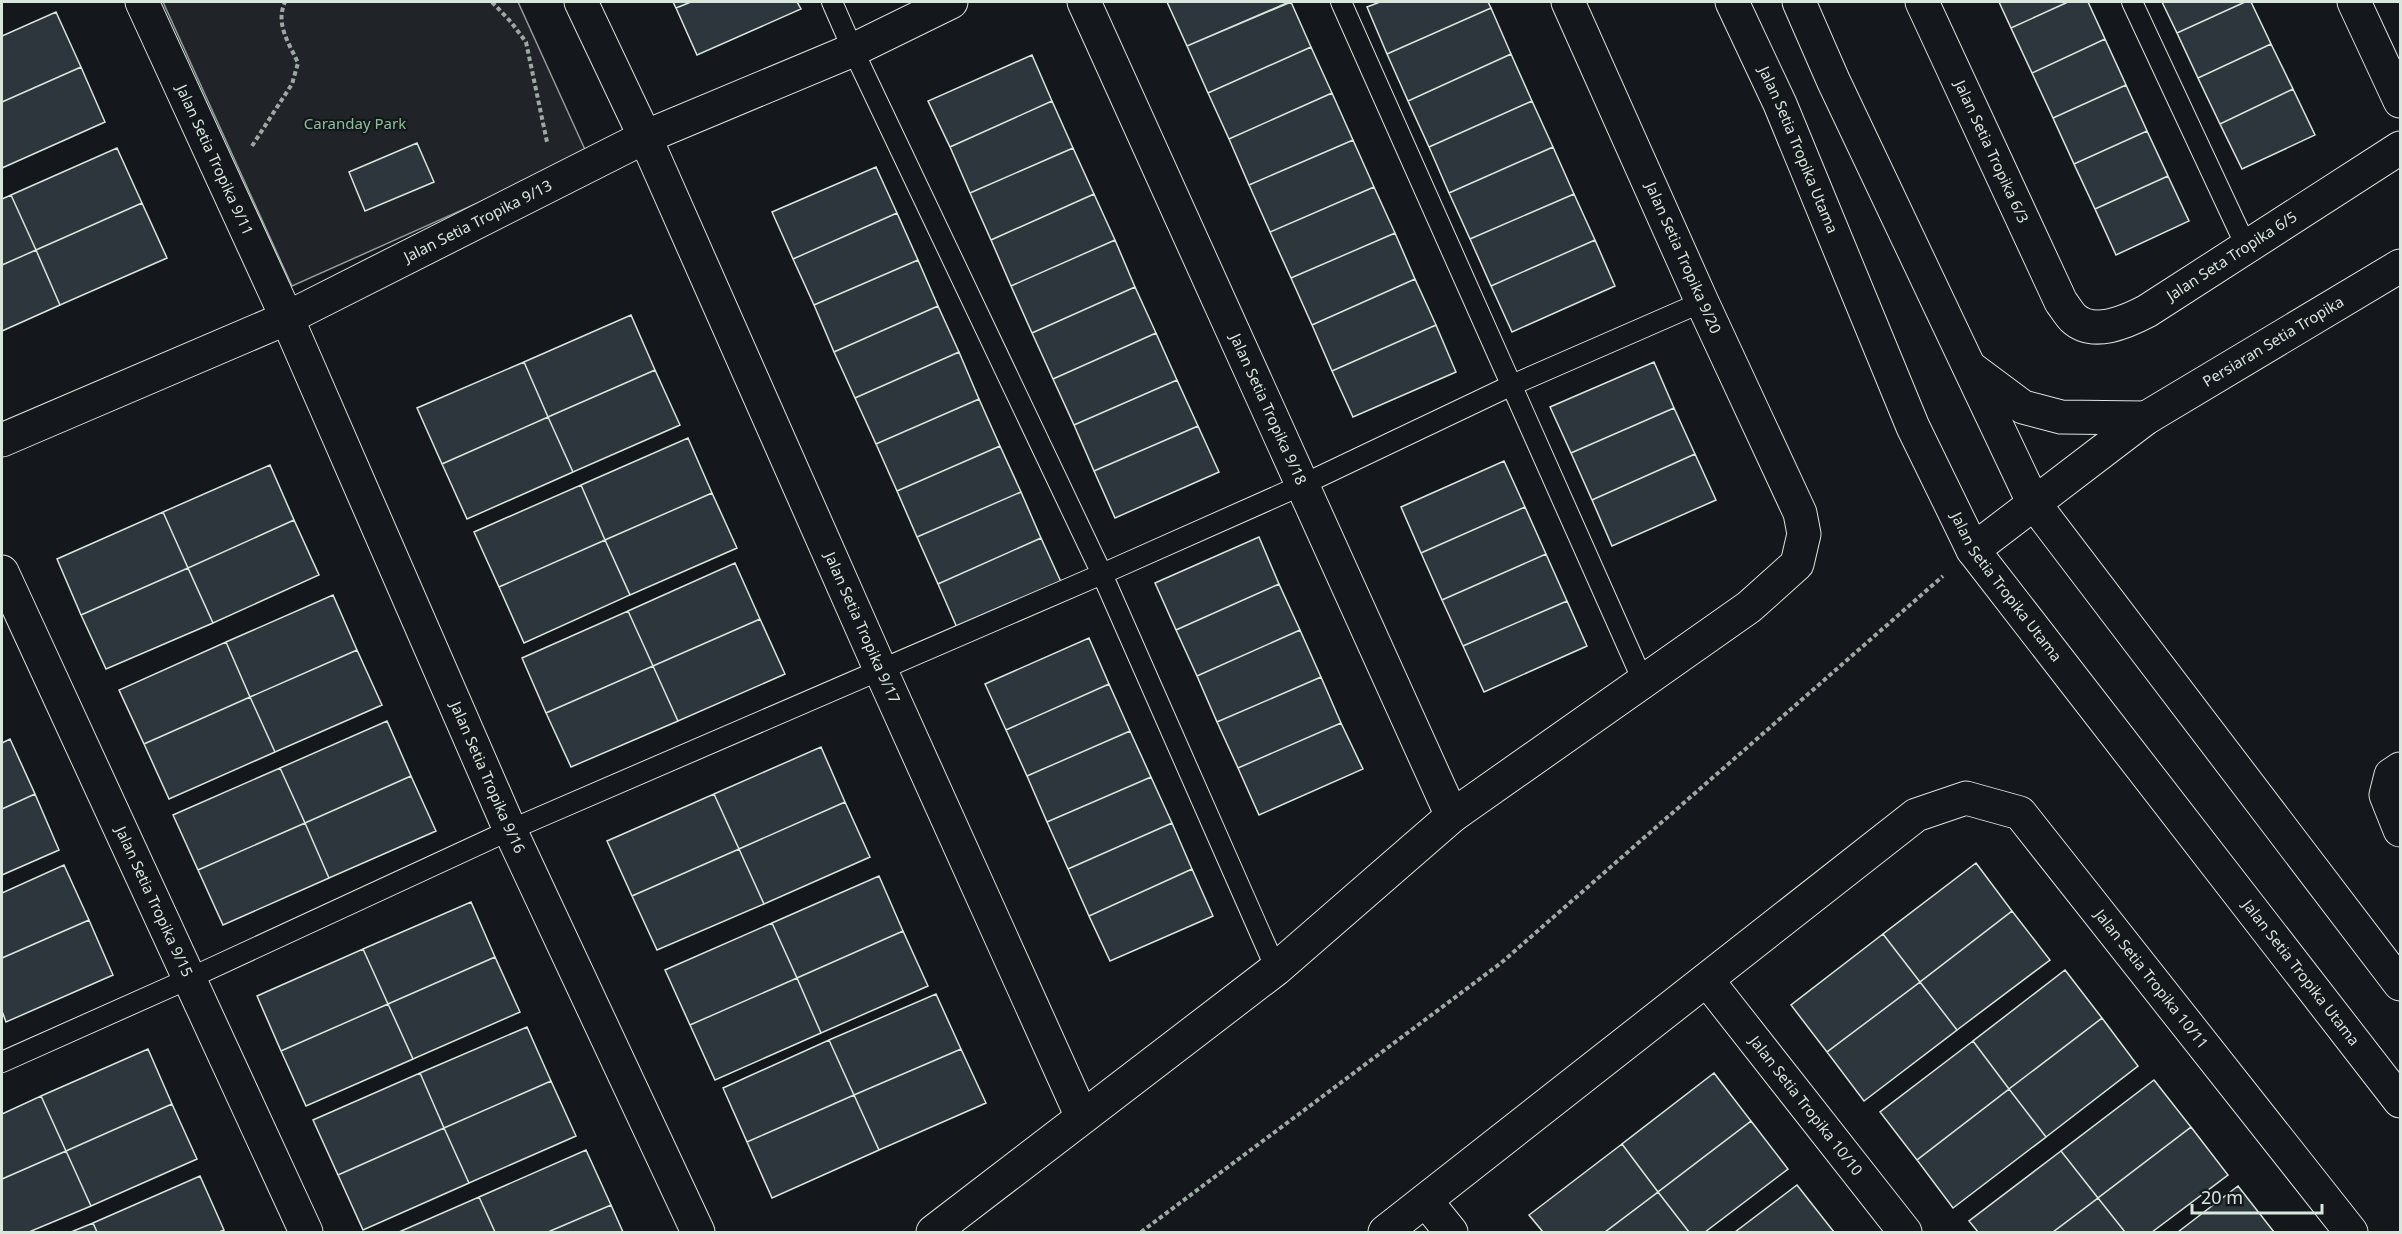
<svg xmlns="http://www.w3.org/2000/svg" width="2402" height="1234" font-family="'Noto Sans',sans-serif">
  <rect width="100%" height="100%" fill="#14181c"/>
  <path fill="#202428" stroke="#939e99" stroke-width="1.5" d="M163 2H518L587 154 292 286Z"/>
  <path fill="#2c363c" stroke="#d8e6dc" stroke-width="1.5" d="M673 2H691L676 8Z
    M691 2H797L801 9 697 55 676 8Z
    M1167 2H1289L1187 46Z
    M1291 2 1311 47 1208 93 1187 46Z
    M1380 2H1488L1491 8 1387 54 1367 7Z
    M1999 2H2068L2011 28Z
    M2068 2H2088L2105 39 2032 73 2011 28Z
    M2162 2H2245L2177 33Z
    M2245 2H2251L2271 44 2198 78 2177 33Z
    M1491 8 1511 54 1408 101 1387 54Z
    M56 12 81 67 2 102V36Z
    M2105 39 2126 85 2053 118 2032 73Z
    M2271 44 2293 89 2220 124 2198 78Z
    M1311 47 1332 93 1229 139 1208 93Z
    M1511 54 1532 101 1429 147 1408 101Z
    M1032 55 1052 101 950 147 928 101Z
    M81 67 105 122 2 168V102Z
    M2126 85 2147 131 2074 164 2053 118Z
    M2293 89 2315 135 2242 169 2220 124Z
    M1332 93 1353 140 1249 185 1229 139Z
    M1052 101 1073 148 970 193 950 147Z
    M1532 101 1553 147 1449 193 1429 147Z
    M2147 131 2168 176 2095 209 2074 164Z
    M1353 140 1374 187 1270 232 1249 185Z
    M417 143 434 182 365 211 349 172Z
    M1553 147 1574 194 1470 239 1449 193Z
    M117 148 142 203 36 250 11 195Z
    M1073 148 1094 194 991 240 970 193Z
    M876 167 897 213 793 259 772 212Z
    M2168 176 2189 221 2116 255 2095 209Z
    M1374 187 1395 233 1291 278 1270 232Z
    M1094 194 1115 240 1011 286 991 240Z
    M1574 194 1595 240 1491 286 1470 239Z
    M11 195 36 250 2 265V199Z
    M142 203 167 258 60 305 36 250Z
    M897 213 918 260 814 305 793 259Z
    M1395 233 1415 279 1312 325 1291 278Z
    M1115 240 1135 287 1032 333 1011 286Z
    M1595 240 1615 286 1512 332 1491 286Z
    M36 250 60 305 2 331V265Z
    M918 260 938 306 834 352 814 305Z
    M1415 279 1436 325 1332 371 1312 325Z
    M1135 287 1156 333 1053 379 1032 333Z
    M938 306 959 352 855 398 834 352Z
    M631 315 655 370 548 417 524 362Z
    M1436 325 1456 372 1353 417 1332 371Z
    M1156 333 1177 380 1074 425 1053 379Z
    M959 352 979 399 876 444 855 398Z
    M524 362 548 417 442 464 417 408Z
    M1654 362 1674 408 1571 453 1550 407Z
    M655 370 680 425 573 472 548 417Z
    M1177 380 1198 426 1094 471 1074 425Z
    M979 399 1000 446 897 491 876 444Z
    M1674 408 1695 454 1592 500 1571 453Z
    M548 417 573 472 467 519 442 464Z
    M1198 426 1219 472 1115 518 1094 471Z
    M688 438 712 493 605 540 581 485Z
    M1000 446 1021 492 917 537 897 491Z
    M1695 454 1716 500 1612 546 1592 500Z
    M1504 461 1525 507 1421 553 1401 507Z
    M270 465 294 520 188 568 163 512Z
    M581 485 605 540 499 587 474 532Z
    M1021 492 1041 538 938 584 917 537Z
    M712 493 737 548 630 595 605 540Z
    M1525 507 1546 554 1442 600 1421 553Z
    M163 512 188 568 81 615 57 559Z
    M294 520 319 575 213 623 188 568Z
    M1259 537 1279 584 1176 630 1155 583Z
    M1041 538 1062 584 958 630 938 584Z
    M605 540 630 595 524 643 499 587Z
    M1546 554 1567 601 1463 646 1442 600Z
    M735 563 760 619 653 666 628 611Z
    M188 568 213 623 106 669 81 615Z
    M1279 584 1300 630 1197 676 1176 630Z
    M333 595 357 650 250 697 226 642Z
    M1567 601 1587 646 1484 692 1463 646Z
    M628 611 653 666 546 713 522 658Z
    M760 619 785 674 678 721 653 666Z
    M1300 630 1321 677 1217 722 1197 676Z
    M1089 638 1109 684 1006 730 985 684Z
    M226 642 250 697 144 744 119 690Z
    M357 650 382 705 275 752 250 697Z
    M653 666 678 721 571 767 546 713Z
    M1321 677 1341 723 1238 768 1217 722Z
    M1109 684 1130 731 1027 776 1006 730Z
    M250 697 275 752 169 799 144 744Z
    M387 721 411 776 305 823 280 768Z
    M1341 723 1363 769 1259 815 1238 768Z
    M1130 731 1151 777 1047 822 1027 776Z
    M10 739 35 794 2 809V743Z
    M821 747 845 802 739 849 714 794Z
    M280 768 305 823 198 870 173 815Z
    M411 776 436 831 329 878 305 823Z
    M1151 777 1172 823 1068 869 1047 822Z
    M35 794 59 850 2 875V809Z
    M714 794 739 849 632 896 607 841Z
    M845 802 870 857 764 904 739 849Z
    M305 823 329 878 223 925 198 870Z
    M1172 823 1192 869 1089 916 1068 869Z
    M739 849 764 904 657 950 632 896Z
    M1976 863 2012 911 1920 982 1883 934Z
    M64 865 89 920 2 958V893Z
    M1192 869 1213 916 1110 961 1089 916Z
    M879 876 903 931 797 978 772 923Z
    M471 902 495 957 388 1004 363 949Z
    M2012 911 2050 960 1957 1030 1920 982Z
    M89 920 113 975 6 1022 2 1011V958Z
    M772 923 797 978 690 1025 665 970Z
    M903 931 928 986 821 1033 797 978Z
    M1883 934 1920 982 1827 1052 1791 1005Z
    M363 949 388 1004 281 1051 257 996Z
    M495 957 520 1012 413 1059 388 1004Z
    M2065 970 2102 1018 2009 1089 1973 1041Z
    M797 978 821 1033 715 1080 690 1025Z
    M1920 982 1957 1030 1864 1101 1827 1052Z
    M936 994 961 1049 854 1095 829 1040Z
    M388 1004 413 1059 306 1106 281 1051Z
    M2102 1018 2138 1066 2046 1137 2009 1089Z
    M527 1027 551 1081 444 1128 420 1073Z
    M829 1040 854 1095 747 1142 723 1088Z
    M1973 1041 2009 1089 1917 1160 1880 1112Z
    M148 1049 172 1104 66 1151 41 1096Z
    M961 1049 986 1103 879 1150 854 1095Z
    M420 1073 444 1128 338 1175 313 1120Z
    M1714 1073 1751 1121 1658 1192 1622 1144Z
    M2154 1080 2191 1127 2098 1198 2061 1151Z
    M551 1081 576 1136 469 1183 444 1128Z
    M2009 1089 2046 1137 1953 1208 1917 1160Z
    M854 1095 879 1150 772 1198 747 1142Z
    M41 1096 66 1151 2 1179V1114Z
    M172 1104 197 1159 91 1206 66 1151Z
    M1751 1121 1788 1169 1705 1232H1689L1658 1192Z
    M2191 1127 2228 1175 2152 1232H2125L2098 1198Z
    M444 1128 469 1183 363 1230 338 1175Z
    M1622 1144 1658 1192 1605 1232H1543L1529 1215Z
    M586 1150 611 1205 548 1232H495L479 1197Z
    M66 1151 91 1206 29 1232H2V1179Z
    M2061 1151 2098 1198 2053 1232H1978L1969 1221Z
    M200 1176 224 1230 219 1232H97L93 1223Z
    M1797 1185 1834 1232H1735Z
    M2238 1186 2274 1232H2178Z
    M1658 1192 1689 1232H1605Z
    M479 1197 495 1232H399Z
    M2098 1198 2125 1232H2053Z
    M611 1205 623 1232H548Z
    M93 1223 97 1232H71Z"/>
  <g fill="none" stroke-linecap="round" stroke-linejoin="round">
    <defs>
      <path id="lane" d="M832 2 853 50 1102 574 1276 969
        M1341 2 1643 681
        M2132 2 2246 246
        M2 1062 188 979 510 830 1102 574 1302 485 1512 385 1702 302"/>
      <g id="street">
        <path id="s1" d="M142 2 287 318 510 830 698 1232"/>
        <path id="s2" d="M581 2 645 137 881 671 1082 1117"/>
        <path id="s3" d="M1084 2 1452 816"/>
        <path id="s4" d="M1922 2 2061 302C2065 307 2069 314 2073 318 2093 337 2126 322 2147 311L2400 148"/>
        <path d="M2354 2 2400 101"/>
        <path id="s5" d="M2 440 287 318 645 137 853 50 951 2"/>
        <path id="s6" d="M2 572 306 1232"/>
        <path d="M2400 769 2391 775 2386 795 2400 830"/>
        <path id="s7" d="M1707 980 1905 1232"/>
        <path d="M1426 1201 1451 1232"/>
        <path d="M933 1232 1276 969 1452 816 1749 607 1797 564 1804 534 1800 513 1702 302 1568 2"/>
        <path id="s8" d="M1385 1232 1916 815 1966 798 2020 813 2351 1232"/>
      </g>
      <g id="secondary">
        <path id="s9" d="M1732 2 1780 104 1913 427 1973 550 2400 1101"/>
        <path d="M1799 2 1833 80 2033 502 2400 984"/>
        <path d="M1972 369 2023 407 2061 417 2146 418"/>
        <path id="s10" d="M1973 550 2146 418 2400 266"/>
      </g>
    </defs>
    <use href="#lane" stroke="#d8e6dc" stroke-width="22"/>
    <use href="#street" stroke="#d8e6dc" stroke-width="35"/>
    <use href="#secondary" stroke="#d8e6dc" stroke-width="35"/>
    <path stroke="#9da8a2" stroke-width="4" stroke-dasharray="4.5 3" stroke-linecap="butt" d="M492 2 511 22 526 42 547 142
      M252 146 292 84 298 63C289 43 275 24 285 2
      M1141 1232 1501 963 1943 576"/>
    <use href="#lane" stroke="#14181c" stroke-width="20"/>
    <use href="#street" stroke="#14181c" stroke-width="33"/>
    <use href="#secondary" stroke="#14181c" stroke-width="33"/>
  </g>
  <g text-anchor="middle" stroke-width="4.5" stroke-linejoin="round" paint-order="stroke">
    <g font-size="15" fill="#8ac095" stroke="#14181c">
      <text x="355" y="129">Caranday Park</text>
    </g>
    <g font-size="15" fill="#d8e6dc" stroke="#14181c">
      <text dy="5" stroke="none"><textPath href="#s9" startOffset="162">Jalan Setia Tropika Utama</textPath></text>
      <text dy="5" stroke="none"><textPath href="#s4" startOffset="165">Jalan Setia Tropika 6/3</textPath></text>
      <text dy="5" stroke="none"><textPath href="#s1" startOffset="174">Jalan Setia Tropika 9/11</textPath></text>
      <text dy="5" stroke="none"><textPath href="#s5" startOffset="524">Jalan Setia Tropika 9/13</textPath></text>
      <text dy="5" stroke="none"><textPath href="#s4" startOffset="531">Jalan Seta Tropika 6/5</textPath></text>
      <text transform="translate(1683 258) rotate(66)" y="5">Jalan Setia Tropika 9/20</text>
      <text dy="5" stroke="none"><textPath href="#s10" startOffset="366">Persiaran Setia Tropika</textPath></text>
      <text dy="5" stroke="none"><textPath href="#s3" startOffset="447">Jalan Setia Tropika 9/18</textPath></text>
      <text dy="5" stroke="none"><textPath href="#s9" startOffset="648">Jalan Setia Tropika Utama</textPath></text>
      <text dy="5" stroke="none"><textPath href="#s2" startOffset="686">Jalan Setia Tropika 9/17</textPath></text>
      <text dy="5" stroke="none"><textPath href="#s1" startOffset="849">Jalan Setia Tropika 9/16</textPath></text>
      <text dy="5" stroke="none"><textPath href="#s6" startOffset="363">Jalan Setia Tropika 9/15</textPath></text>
      <text dy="5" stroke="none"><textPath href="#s9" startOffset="1134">Jalan Setia Tropika Utama</textPath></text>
      <text dy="5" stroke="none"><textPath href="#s8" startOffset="996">Jalan Setia Tropika 10/11</textPath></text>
      <text dy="5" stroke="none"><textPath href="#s7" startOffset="160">Jalan Setia Tropika 10/10</textPath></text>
    </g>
  </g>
  <rect width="2402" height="1234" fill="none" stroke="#d8e6dc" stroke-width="6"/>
  <path d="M2192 1204v9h130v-9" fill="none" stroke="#d8e6dc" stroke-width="3"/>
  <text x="2201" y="1204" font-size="18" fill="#d8e6dc" stroke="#14181c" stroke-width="4.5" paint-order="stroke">20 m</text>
</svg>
